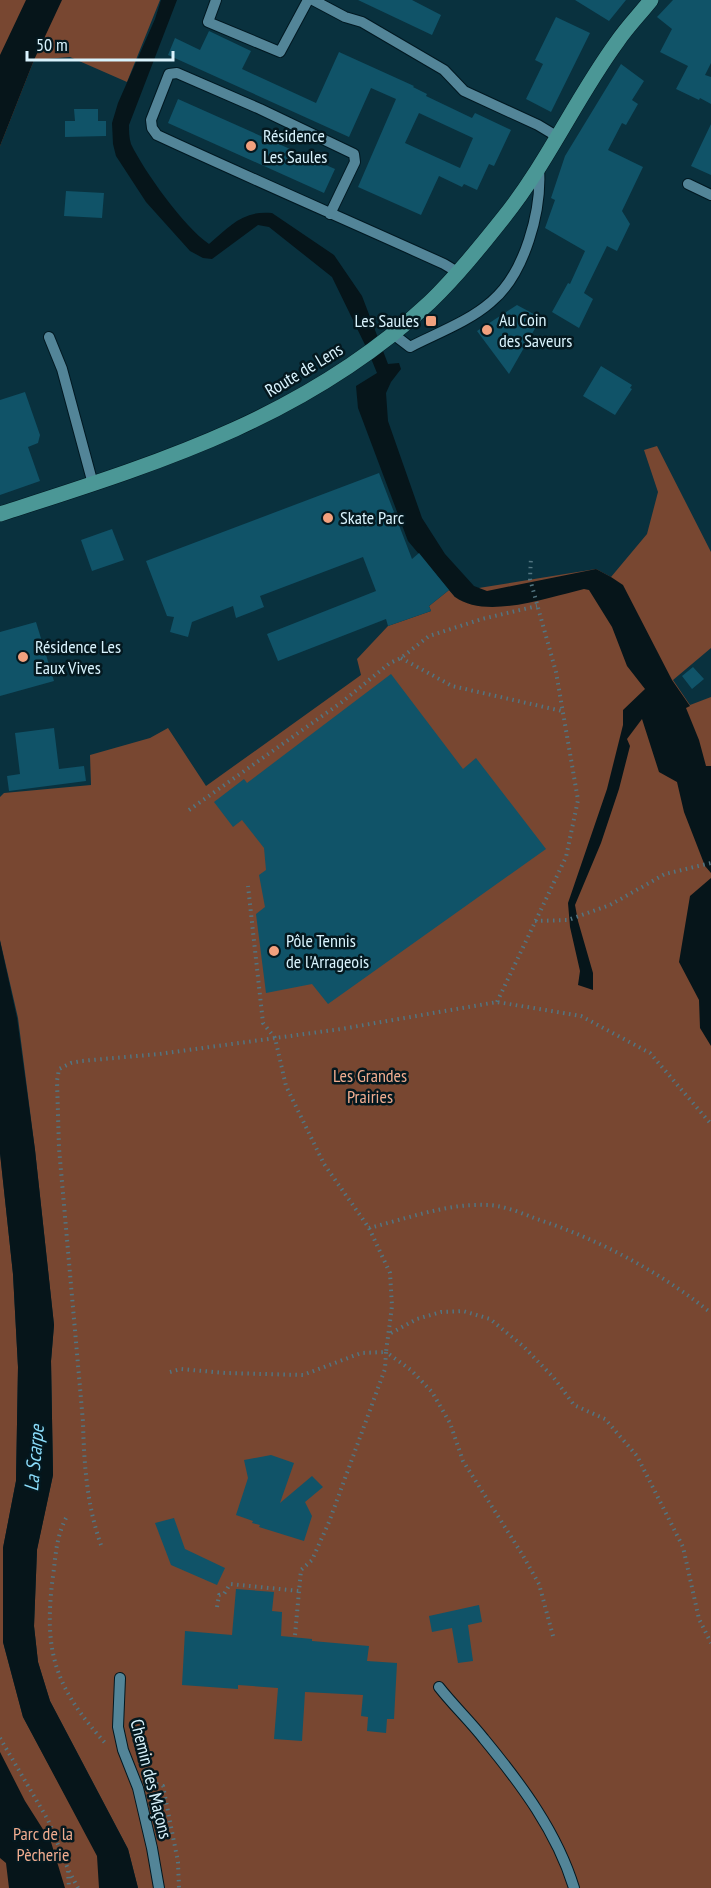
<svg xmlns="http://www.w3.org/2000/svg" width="711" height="1888" font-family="'PT Sans Narrow',sans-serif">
  <rect width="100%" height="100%" fill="#09313e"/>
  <path fill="#784731" d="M0 0H160L127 82 70 57 34 60 0 146Z
    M657 446 711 552V648L673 680 690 705 711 697V1888H138L128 1849 50 1701 38 1662 34 1626 37 1549 53 1475 51 1361 54 1325 35 1150 18 1018 0 940V797L4 793 91 785 90 755 150 738 168 728 206 786 361 675 357 659 388 626 431 611 429 606 449 590 455 597 460 591 596 569 611 577 647 534 658 492 644 450Z
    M0 1153 13 1274 18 1367 16 1481 3 1548V1642L23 1717 98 1856 100 1888H0Z"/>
  <path fill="#06151a" d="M26 0H62L34 60 0 146V55Z
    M161 0H177L129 125C129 131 129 138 131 144 144 171 184 227 209 244 230 226 243 210 272 213L334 255 362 296 388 364 399 363 401 369 391 382 386 393 388 421 422 518 445 554 474 586 487 591 596 569 611 577 623 585 672 680 690 706 686 708 699 740 706 766H711V873L705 866 684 812 677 782 659 772 642 719 627 739 630 746 619 789 601 843 575 905 578 921 593 973V990L578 985 580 971 570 927 568 903 607 789 623 725V710L645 689 627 666 612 627 589 590 584 589C550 597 486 620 455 597L408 541 358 408 356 386 377 373 368 351 332 277 269 227 258 225 212 259 203 258 190 251 146 202 116 156 113 144 112 123 118 103 155 19Z
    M711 878V1046L700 1028 699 1000 679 962 690 896Z
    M0 941 17 1018 35 1150 54 1325 51 1361 53 1475 37 1550 34 1626 38 1662 50 1701 128 1849 138 1888H99L97 1856 23 1717 3 1642V1548L16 1481 18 1367 13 1274 0 1153Z
    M0 1752 25 1801 51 1842 65 1888H9L6 1863 0 1858Z"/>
  <path fill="#105368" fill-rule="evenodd" d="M358 0H412L441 15 432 35Z
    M575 0H626L609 21Z
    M673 0H711V63L705 75 711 77V104L700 98 699 100 676 89 688 66 660 52 672 29 657 17Z
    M556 17 590 33 551 112 526 99 543 64 535 60Z
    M209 31 251 51 242 69 316 103 339 52 414 86 413 87 427 94 426 96 472 118 475 113 511 130 494 166 489 164 477 190 464 184 462 187 439 176 421 215 358 187 396 99 371 88 349 137 168 55 175 38 200 50ZM419 113 473 138 460 168 405 143Z
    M621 64 644 81 632 100 638 104 626 125 622 123 608 150 643 167 622 211 630 224 617 251 607 246 584 293 593 299 579 328 552 312 568 283 570 284 585 251 545 228 555 200 551 198 565 156Z
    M178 99 335 169 324 193 168 123Z
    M74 109H98V121H106V136L65 137V121H75Z
    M711 124V175L691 166Z
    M66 191 104 193 102 218 64 216Z
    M517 305 541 318 509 374 477 331Z
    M601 366 632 385 630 388 632 389 615 415 583 396Z
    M25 392 40 435 38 443 28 447 40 481 0 495V400Z
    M379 473 412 559 419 553 449 590 429 606 431 611 388 626 386 619 278 661 267 634 376 591 363 557 260 596 264 607 236 618 233 606 192 622 188 637 170 632 174 617 167 616 146 561Z
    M112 529 124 560 92 571 81 540Z
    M36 622 54 681 0 696V632Z
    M693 667 704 679 692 689 682 676Z
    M391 674 463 769 476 758 546 849 328 1004 312 984 266 993 256 914 265 907 259 875 266 870 264 848 242 820 233 827 214 802 244 779 247 783Z
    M54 728 59 769 84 766 86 781 9 791 7 776 20 774 15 733Z
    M271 1455 294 1463 280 1503 312 1476 323 1487 305 1502 312 1516 304 1541 259 1527 260 1525 252 1523 253 1521 236 1515 248 1478 244 1460Z
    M174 1518 185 1549 225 1568 217 1585 171 1565 155 1523Z
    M236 1589 274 1592 272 1611 282 1612 281 1636 312 1639V1641L369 1646 367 1661 397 1663 394 1719H387L386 1733 367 1731 368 1717 361 1716 363 1695 305 1692 302 1741 274 1739 278 1688 238 1685V1689L182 1685 185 1631 232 1635Z
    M479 1605 482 1622 468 1625 473 1661 458 1663 452 1628 432 1632 429 1616Z"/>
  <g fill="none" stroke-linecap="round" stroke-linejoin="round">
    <defs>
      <path id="service" d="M216 0 208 22 280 52 308 0
        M313 0 345 17 362 22 444 70 464 91 538 125 558 137
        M688 184 711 195
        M330 214 355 162 354 154 260 109 177 73 169 74 151 120 152 128 157 135C252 179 349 221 444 264L459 273
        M393 334 410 347C437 333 468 322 491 302 525 274 542 210 539 168
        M49 337 62 369 93 484
        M120 1678 118 1727 123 1750 138 1788 152 1848 159 1888
        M439 1687C453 1705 470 1721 484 1739 521 1784 557 1832 574 1888"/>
      <path id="secondary" d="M0 514C158 463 306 418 430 302 457 276 481 246 504 217 548 162 576 98 617 42 627 27 640 14 651 0"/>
    </defs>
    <use href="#service" stroke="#001821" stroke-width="12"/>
    <use href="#secondary" stroke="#001821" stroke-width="16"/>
    <path stroke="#527581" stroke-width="4" stroke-dasharray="1.5 4.5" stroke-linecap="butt" d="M401 658 452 686 562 711
      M189 810 342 702 390 663 401 658 429 636 482 619 537 606
      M535 921 568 920 610 905 665 874 711 863
      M497 1002 566 857 578 800 556 672 530 579 531 557
      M369 1228C405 1219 449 1203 486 1205 502 1205 519 1212 534 1218 598 1239 659 1271 711 1313
      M391 1333 417 1319 441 1312 463 1311 490 1319 523 1346 554 1378 574 1405 605 1419 637 1456 683 1547 699 1619 711 1643
      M170 1372 181 1369 225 1373 303 1375 361 1353 386 1352 392 1306 390 1273 369 1228 324 1164 286 1086 275 1038 263 1023 248 886
      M66 1518C56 1538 56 1554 53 1576 43 1652 55 1688 107 1745
      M101 1545C87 1506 84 1464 83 1422L59 1148 57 1081 59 1069 71 1063 81 1061 159 1054 341 1029 497 1002 581 1016 650 1053 711 1124
      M217 1607 219 1595 224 1594 230 1584 299 1591
      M295 1635 301 1570 312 1560 329 1522 385 1369 386 1352 411 1370 432 1392 450 1423 463 1461 522 1554 539 1584 553 1636
      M0 1738 48 1820 68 1869 78 1888
      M151 1782 163 1786 178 1862 179 1888
      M68 1871 69 1888"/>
    <use href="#service" stroke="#538598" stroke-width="10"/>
    <use href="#secondary" stroke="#4b9796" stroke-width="15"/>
  </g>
  <g fill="#f2a17e" stroke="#04181f" stroke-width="2">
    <circle cx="251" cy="146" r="6"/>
    <rect x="425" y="315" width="12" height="12" rx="3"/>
    <circle cx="487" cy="330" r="6"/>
    <circle cx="328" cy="518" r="6"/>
    <circle cx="23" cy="657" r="6"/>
    <circle cx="274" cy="951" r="6"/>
  </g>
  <g text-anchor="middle" stroke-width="5" stroke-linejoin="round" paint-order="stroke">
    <g font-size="18" fill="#d9f3fd" stroke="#04181f" text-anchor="start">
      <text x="263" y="142">Résidence<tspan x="263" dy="21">Les Saules</tspan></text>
      <text x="499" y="326">Au Coin<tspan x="499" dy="21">des Saveurs</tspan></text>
      <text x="419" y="327" text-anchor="end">Les Saules</text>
      <text x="340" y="524">Skate Parc</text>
      <text x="35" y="653">Résidence Les<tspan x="35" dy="21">Eaux Vives</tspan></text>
      <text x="286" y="947">Pôle Tennis<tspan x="286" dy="21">de l'Arrageois</tspan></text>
    </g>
    <g font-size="18" fill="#d9f3fd" stroke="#04181f">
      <text transform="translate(304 370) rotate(-31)" y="6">Route de Lens</text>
      <text transform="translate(151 1779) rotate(76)" y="6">Chemin des Maçons</text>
    </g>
    <g font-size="18" fill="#f1ad90" stroke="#04181f">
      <text x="370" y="1082">Les Grandes<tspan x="370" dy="21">Prairies</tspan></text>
      <text x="43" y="1840">Parc de la<tspan x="43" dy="21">Pècherie</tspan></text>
    </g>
    <g font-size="20" font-style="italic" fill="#8bdcfa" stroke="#04181f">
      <text transform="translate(34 1458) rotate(-85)" y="7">La Scarpe</text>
    </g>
  </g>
  <path d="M27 51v9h146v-9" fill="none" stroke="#d9f3fd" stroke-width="3"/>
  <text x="36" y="51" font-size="18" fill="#d9f3fd" stroke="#04181f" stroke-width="4.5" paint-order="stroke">50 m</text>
</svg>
